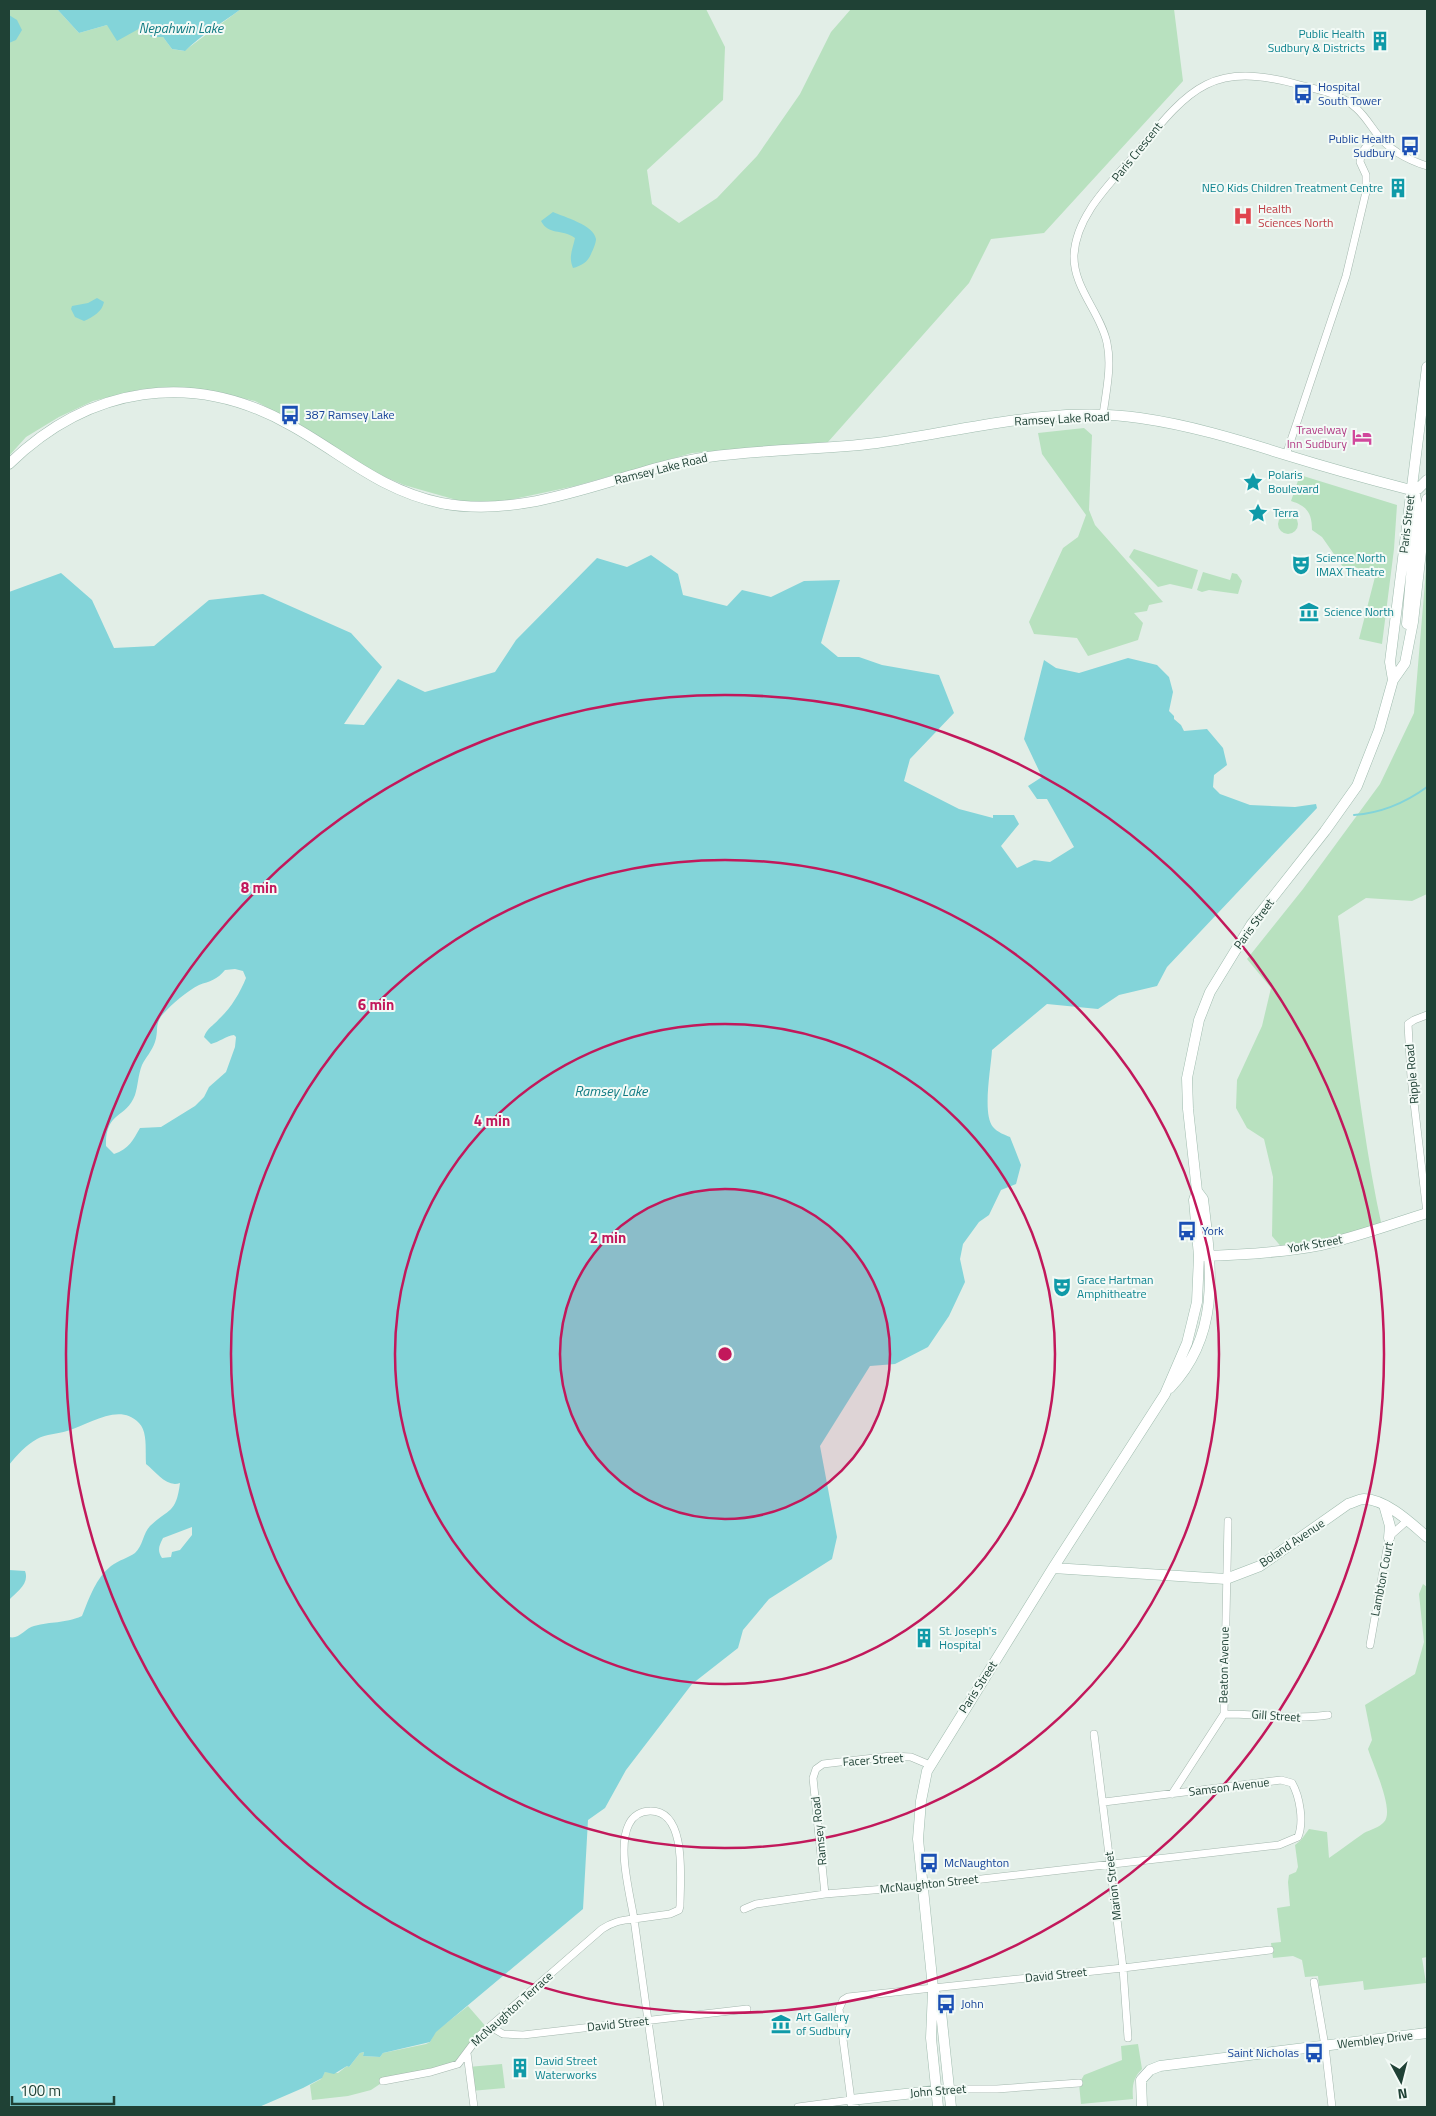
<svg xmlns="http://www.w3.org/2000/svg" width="1436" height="2116" font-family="'Titillium Web',sans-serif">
  <rect width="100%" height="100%" fill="#e2eee7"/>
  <path fill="#b8e1bf" d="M9 9H57L79 33 107 25 135 30 144 26 163 37 172 49 184 51 241 9H706L725 47 723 100 647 170 652 204 679 223 717 198 757 156 800 94 831 32 851 9H1174L1183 81 1044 233 991 239 969 283 828 442 692 453 575 486 505 501H460L404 485 374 472 301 425 255 401 214 392 167 388 142 389 93 401 59 417 26 437 9 456Z
    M1084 428 1092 435 1089 510 1095 525 1163 602 1149 605 1147 611 1134 613 1143 623 1138 640 1088 656 1077 638 1034 634 1029 622 1063 548 1078 537 1086 515 1042 454 1038 433Z
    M1300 475 1397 505 1394 549 1382 644 1359 639 1376 573 1354 567 1349 569 1343 567 1322 537 1312 530C1312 513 1307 506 1291 501Z
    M1278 524a10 10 0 1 1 20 0a10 10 0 1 1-20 0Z
    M1134 549 1198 570 1192 589 1170 584 1158 587 1129 557Z
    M1427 558V894L1412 901 1366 898 1338 916C1350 1021 1360 1125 1382 1227L1284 1250 1272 1236 1273 1177 1264 1139 1247 1128 1236 1108 1237 1080 1262 1026 1271 988 1247 959 1303 889 1380 784 1414 713Z
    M1203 572 1230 580 1232 573 1237 574 1242 581 1238 594 1209 590 1202 592 1197 590Z
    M1423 1584 1427 1587V1957L1422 1958 1426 1983 1364 1990 1363 1981 1319 1986 1318 1976 1305 1977 1302 1960 1293 1956 1273 1958 1271 1943 1281 1942 1277 1908 1290 1906 1288 1882 1289 1875 1296 1872 1298 1867 1295 1845 1301 1840 1309 1829 1327 1832 1329 1858C1341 1850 1352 1841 1364 1833 1370 1830 1380 1827 1384 1822 1395 1811 1373 1765 1368 1749L1372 1740 1365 1705 1415 1674 1424 1642 1419 1594Z
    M468 2006 488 2029 461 2062 383 2082 371 2090 348 2096 312 2100 310 2085 321 2079 325 2072 338 2073 347 2066 349 2067 360 2053 364 2052 363 2056 380 2057 383 2053 426 2044 430 2042 435 2032Z
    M1138 2044 1142 2069C1133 2078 1132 2086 1133 2099L1081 2104 1079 2084 1084 2075 1122 2060 1121 2046Z
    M502 2064 505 2088 471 2091 468 2067Z"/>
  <path fill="#83d4d9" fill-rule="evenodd" d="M57 9H241C222 23 201 35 185 51L172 49 163 37H151L144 26 117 41 107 25 79 33Z
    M9 15 17 20 22 30 16 40 9 43Z
    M553 212C564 217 594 225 596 239 596 243 593 250 591 254 588 262 581 266 573 268 568 256 573 249 575 238 561 228 549 236 541 221Z
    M97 298 104 302C102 312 93 317 84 321L75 317 71 309 72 306 88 303Z
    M651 555 678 574 683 595 727 606 742 590 771 597 804 581 840 580 821 643 838 657H859L882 665 939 675 954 713 910 759 904 781 959 809 993 818V815H1014L1019 824 1001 846 1017 868 1034 860 1050 862 1074 847 1047 799H1037L1028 786 1042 777 1024 739 1044 660 1056 668 1079 673 1128 658 1157 665 1169 677 1173 692 1169 711 1174 716V719L1181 725 1184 731 1207 729 1223 748 1227 765 1214 775 1213 787 1220 794 1250 805 1295 807 1316 804 1317 808 1167 967 1157 986 1119 995 1098 1009 1047 1004 992 1050C991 1068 982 1114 993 1127 997 1132 1005 1135 1010 1137L1021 1165 1016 1184 1001 1190 989 1215 979 1222 963 1244 960 1259 965 1282 949 1316 928 1347 895 1364 870 1366 820 1446 837 1537 832 1559 769 1599 743 1630 738 1648 692 1684 626 1770 605 1808 588 1820 583 1909 436 2032 430 2042 383 2053 380 2057 363 2056 364 2052 360 2053 349 2067 347 2066 334 2074 325 2072 322 2078 303 2088 259 2107H9V1637C19 1640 25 1628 34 1626 52 1621 63 1624 82 1616 89 1598 96 1578 111 1566 119 1560 128 1558 135 1553 143 1546 143 1533 150 1526 169 1508 176 1514 180 1483 167 1488 156 1472 146 1464 145 1451 148 1432 139 1423 119 1402 89 1425 67 1431 58 1434 46 1434 37 1439 26 1445 17 1455 9 1465V592L61 573 92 600 114 648 154 646 209 600 263 594 351 633 382 667 344 724 364 725 398 679 425 692 495 672 516 640 597 558 627 567ZM235 969 243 971 246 978C240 993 231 1008 219 1019 213 1026 207 1028 204 1037L211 1044C219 1042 226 1036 234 1035L236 1037 235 1047 226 1072 209 1087 204 1097 195 1106 161 1127 140 1128C133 1140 129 1149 114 1154L106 1146C105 1111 126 1119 135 1095 138 1086 138 1075 142 1065 146 1057 152 1051 155 1042 159 1031 154 1024 163 1014 172 1004 187 991 199 985 210 981 217 980 225 970ZM192 1527V1535L180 1550 172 1552 171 1557 162 1558C157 1550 159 1546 163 1538Z
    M9 1570 25 1571C30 1584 16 1592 9 1600Z"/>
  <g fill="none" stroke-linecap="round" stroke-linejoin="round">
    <path stroke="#83d4d9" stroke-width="2" d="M1354 815C1382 813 1405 803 1427 787"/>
    <defs>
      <path id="street" d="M1103 415C1106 392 1112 366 1107 343 1101 313 1073 288 1074 255 1076 214 1113 181 1138 151 1191 86 1213 61 1300 85 1319 90 1341 94 1356 108 1365 116 1370 125 1377 134 1390 151 1408 160 1427 166
        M1286 455 1346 276 1366 192V175L1360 162 1361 155 1365 148 1378 136
        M1427 1213 1411 1077 1408 1024 1414 1020 1427 1015
        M1370 1645 1388 1543 1392 1534 1408 1520
        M1224 1714C1258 1714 1293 1720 1328 1715
        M1094 1734 1123 1968 1128 2038
        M1172 1794 1224 1714 1228 1521
        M825 1894 813 1778 816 1769 823 1764 891 1756 911 1757 930 1765
        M744 1909 756 1904 825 1894 921 1886 1279 1845 1298 1837C1304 1822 1300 1797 1292 1783L1281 1780 1104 1802
        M1314 1982 1325 2046 1332 2107
        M491 2027 503 2034 523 2035 747 2009
        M467 2053 474 2107
        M383 2081 431 2072 458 2064 479 2036 602 1929C613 1922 621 1920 634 1919L670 1914 679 1910 680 1906C680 1881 688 1810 650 1811 641 1811 633 1816 629 1824 617 1847 630 1894 634 1919L660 2107
        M949 2089H997L1079 2083
        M798 2107 851 2100 839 2009 843 2000 848 1997 1123 1968 1270 1950"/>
      <path id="secondary" d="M9 464C89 386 193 369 292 426 344 455 380 490 441 503 532 521 620 470 708 457 764 449 821 450 877 443 963 431 1053 405 1140 418 1189 425 1236 439 1283 454 1325 467 1368 479 1411 490L1418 489 1427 480
        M1407 624 1417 506 1415 495 1411 490
        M1393 680 1390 662 1427 367
        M1199 1256C1240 1255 1281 1253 1321 1245 1357 1237 1392 1224 1427 1213
        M1170 1388C1222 1333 1211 1267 1203 1199L1197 1191
        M1384 1505 1390 1526 1389 1538
        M1053 1568 1226 1579 1260 1566 1348 1504C1353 1503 1359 1499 1364 1499 1386 1499 1412 1524 1427 1537
        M933 1991 931 2038 938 2107
        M854 2107 851 2100 941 2090
        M951 2107 941 2012 933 1988 918 1839 921 1801 927 1771 1053 1568 1165 1394 1187 1343 1197 1302 1199 1256 1194 1200 1197 1191 1188 1109 1187 1078 1199 1020 1210 992 1251 925 1325 831 1357 786 1379 730 1393 680 1405 663 1413 622 1427 499
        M1142 2107 1141 2080 1150 2070 1160 2066 1427 2033"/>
    </defs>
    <use href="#street" stroke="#a4b7ae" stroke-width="8"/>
    <use href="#secondary" stroke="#9fbbae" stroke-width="11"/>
    <use href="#street" stroke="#fff" stroke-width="7"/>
    <use href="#secondary" stroke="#fff" stroke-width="10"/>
  </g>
  <circle cx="725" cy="1354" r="165" fill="#c2185b" fill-opacity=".12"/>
  <g fill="none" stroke="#c2185b" stroke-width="2.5">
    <circle cx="725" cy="1354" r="165"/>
    <circle cx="725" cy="1354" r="330"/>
    <circle cx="725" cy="1354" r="494"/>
    <circle cx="725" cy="1354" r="659"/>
  </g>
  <defs>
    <symbol id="building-bare" viewBox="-9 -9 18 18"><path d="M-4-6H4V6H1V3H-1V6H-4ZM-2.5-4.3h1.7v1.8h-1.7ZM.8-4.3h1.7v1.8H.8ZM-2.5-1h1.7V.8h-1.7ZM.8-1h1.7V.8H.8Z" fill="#0f9aa8" stroke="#f3faf6" stroke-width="2.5" paint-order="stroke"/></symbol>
    <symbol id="bus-bare" viewBox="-9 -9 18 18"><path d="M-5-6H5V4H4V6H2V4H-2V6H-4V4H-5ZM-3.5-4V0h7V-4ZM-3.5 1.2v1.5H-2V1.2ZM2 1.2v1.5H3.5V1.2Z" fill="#1a4fb4" stroke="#f3faf6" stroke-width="2.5" paint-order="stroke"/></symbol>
    <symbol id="hospital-bare" viewBox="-9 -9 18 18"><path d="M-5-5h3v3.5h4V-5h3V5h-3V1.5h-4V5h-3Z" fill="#e0444e" stroke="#f3faf6" stroke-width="2.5" paint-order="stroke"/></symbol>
    <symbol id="hotel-bare" viewBox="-9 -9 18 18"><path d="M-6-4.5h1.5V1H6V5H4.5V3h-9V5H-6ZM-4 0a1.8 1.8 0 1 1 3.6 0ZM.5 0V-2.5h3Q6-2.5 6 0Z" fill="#d1479c" stroke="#f3faf6" stroke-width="2.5" paint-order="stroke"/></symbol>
    <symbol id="sight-bare" viewBox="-9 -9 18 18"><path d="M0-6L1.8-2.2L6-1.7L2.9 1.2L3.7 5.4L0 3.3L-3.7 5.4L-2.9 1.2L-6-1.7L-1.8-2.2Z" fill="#0f9aa8" stroke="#f3faf6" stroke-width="2.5" paint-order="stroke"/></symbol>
    <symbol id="theatre-bare" viewBox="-9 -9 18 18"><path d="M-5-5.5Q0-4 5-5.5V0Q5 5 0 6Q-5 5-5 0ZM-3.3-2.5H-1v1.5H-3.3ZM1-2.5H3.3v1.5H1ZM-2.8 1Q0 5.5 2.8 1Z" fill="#0f9aa8" stroke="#f3faf6" stroke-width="2.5" paint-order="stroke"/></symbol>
    <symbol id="museum-bare" viewBox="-9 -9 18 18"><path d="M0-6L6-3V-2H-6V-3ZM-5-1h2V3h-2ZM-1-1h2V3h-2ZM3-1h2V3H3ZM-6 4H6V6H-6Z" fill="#0f9aa8" stroke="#f3faf6" stroke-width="2.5" paint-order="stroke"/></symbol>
  </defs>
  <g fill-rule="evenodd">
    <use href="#building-bare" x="1366" y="27" width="28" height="28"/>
    <use href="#bus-bare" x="1289" y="80" width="28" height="28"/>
    <use href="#bus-bare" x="1396" y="132" width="28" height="28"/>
    <use href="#building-bare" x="1384" y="174" width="28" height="28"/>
    <use href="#hospital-bare" x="1229" y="202" width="28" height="28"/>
    <use href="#bus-bare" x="276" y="401" width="28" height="28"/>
    <use href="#hotel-bare" x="1348" y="423" width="28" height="28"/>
    <use href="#sight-bare" x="1239" y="468" width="28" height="28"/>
    <use href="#sight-bare" x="1244" y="499" width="28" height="28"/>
    <use href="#theatre-bare" x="1287" y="551" width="28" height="28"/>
    <use href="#museum-bare" x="1295" y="598" width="28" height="28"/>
    <use href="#bus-bare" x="1173" y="1217" width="28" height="28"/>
    <use href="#theatre-bare" x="1048" y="1273" width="28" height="28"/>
    <use href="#building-bare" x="910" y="1624" width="28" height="28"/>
    <use href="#bus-bare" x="915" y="1849" width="28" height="28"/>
    <use href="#bus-bare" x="932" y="1990" width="28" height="28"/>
    <use href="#museum-bare" x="767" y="2010" width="28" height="28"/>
    <use href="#bus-bare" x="1300" y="2039" width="28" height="28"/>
    <use href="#building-bare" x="506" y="2054" width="28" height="28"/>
  </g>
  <g text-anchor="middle" stroke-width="4" stroke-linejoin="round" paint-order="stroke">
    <g font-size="12" fill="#0d838f" stroke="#f3faf6" text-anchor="start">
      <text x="1365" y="38" text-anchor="end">Public Health<tspan x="1365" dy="14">Sudbury &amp; Districts</tspan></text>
      <text x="1383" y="192" text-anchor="end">NEO Kids Children Treatment Centre</text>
      <text x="1268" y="479">Polaris<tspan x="1268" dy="14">Boulevard</tspan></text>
      <text x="1273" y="517">Terra</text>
      <text x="1316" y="562">Science North<tspan x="1316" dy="14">IMAX Theatre</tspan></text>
      <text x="1324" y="616">Science North</text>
      <text x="1077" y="1284">Grace Hartman<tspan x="1077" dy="14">Amphitheatre</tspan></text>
      <text x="939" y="1635">St. Joseph's<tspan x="939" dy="14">Hospital</tspan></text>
      <text x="796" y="2021">Art Gallery<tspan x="796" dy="14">of Sudbury</tspan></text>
      <text x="535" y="2065">David Street<tspan x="535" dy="14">Waterworks</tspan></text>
    </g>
    <g font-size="12" fill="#164399" stroke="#f3faf6" text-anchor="start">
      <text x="1318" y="91">Hospital<tspan x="1318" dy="14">South Tower</tspan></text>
      <text x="1395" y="143" text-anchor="end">Public Health<tspan x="1395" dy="14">Sudbury</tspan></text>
      <text x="305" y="419">387 Ramsey Lake</text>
      <text x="1202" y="1235">York</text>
      <text x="944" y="1867">McNaughton</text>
      <text x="961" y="2008">John</text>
      <text x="1299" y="2057" text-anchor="end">Saint Nicholas</text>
    </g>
    <g font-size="12" fill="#1f4135" stroke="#f3faf6">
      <text transform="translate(1137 152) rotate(-51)" y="4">Paris Crescent</text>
      <text transform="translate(1062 419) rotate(-3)" y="4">Ramsey Lake Road</text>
      <text transform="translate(661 469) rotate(-14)" y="4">Ramsey Lake Road</text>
      <text transform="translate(1407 524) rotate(-83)" y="4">Paris Street</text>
      <text transform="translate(1254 924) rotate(-54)" y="4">Paris Street</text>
      <text transform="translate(1412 1074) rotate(-95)" y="4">Ripple Road</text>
      <text transform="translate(1315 1244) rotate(-10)" y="4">York Street</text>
      <text transform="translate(1292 1543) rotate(-34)" y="4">Boland Avenue</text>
      <text transform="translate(1382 1579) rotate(-79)" y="4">Lambton Court</text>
      <text transform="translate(1224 1665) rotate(-89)" y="4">Beaton Avenue</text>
      <text transform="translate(978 1687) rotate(-57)" y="4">Paris Street</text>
      <text transform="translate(1276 1716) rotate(4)" y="4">Gill Street</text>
      <text transform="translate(873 1760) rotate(-4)" y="4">Facer Street</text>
      <text transform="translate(1229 1787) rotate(-7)" y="4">Samson Avenue</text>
      <text transform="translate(819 1831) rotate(-96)" y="4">Ramsey Road</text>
      <text transform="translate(929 1884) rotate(-6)" y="4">McNaughton Street</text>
      <text transform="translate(1113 1886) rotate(-97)" y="4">Marion Street</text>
      <text transform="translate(1056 1975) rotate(-6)" y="4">David Street</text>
      <text transform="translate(512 2009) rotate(-42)" y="4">McNaughton Terrace</text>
      <text transform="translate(618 2024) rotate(-6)" y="4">David Street</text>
      <text transform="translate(1375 2040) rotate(-7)" y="4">Wembley Drive</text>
      <text transform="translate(938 2091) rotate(-5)" y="4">John Street</text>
    </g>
    <g font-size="12" fill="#be3a42" stroke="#f3faf6" text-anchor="start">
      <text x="1258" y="213">Health<tspan x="1258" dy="14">Sciences North</tspan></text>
    </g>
    <g font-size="12" fill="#b23c85" stroke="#f3faf6" text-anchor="end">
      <text x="1347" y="434">Travelway<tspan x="1347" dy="14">Inn Sudbury</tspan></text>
    </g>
    <g font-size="14" font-style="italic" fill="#127c84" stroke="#f3faf6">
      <text x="181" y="33">Nepahwin Lake</text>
      <text x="611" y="1096">Ramsey Lake</text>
    </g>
  </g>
  <circle cx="725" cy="1354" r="8" fill="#c2185b" stroke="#f3faf6" stroke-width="2.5"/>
  <g font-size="15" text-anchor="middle" font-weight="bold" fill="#c2185b" stroke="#f3faf6" stroke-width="4" stroke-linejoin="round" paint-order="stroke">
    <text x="259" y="893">8 min</text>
    <text x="376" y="1010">6 min</text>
    <text x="492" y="1126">4 min</text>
    <text x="608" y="1243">2 min</text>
  </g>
  <rect width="1436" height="2116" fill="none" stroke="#1f4135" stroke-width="20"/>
  <g transform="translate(1401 2081) rotate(173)" stroke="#f3faf6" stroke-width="4" paint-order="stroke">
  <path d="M0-4L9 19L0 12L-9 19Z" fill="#1f4135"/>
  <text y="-8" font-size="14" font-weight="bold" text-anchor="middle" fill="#1f4135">N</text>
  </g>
  <path d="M12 2096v8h102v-8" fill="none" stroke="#1f4135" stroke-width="2.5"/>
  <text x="20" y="2096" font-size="15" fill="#1f4135" stroke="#f3faf6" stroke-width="4" paint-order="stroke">100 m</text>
</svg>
